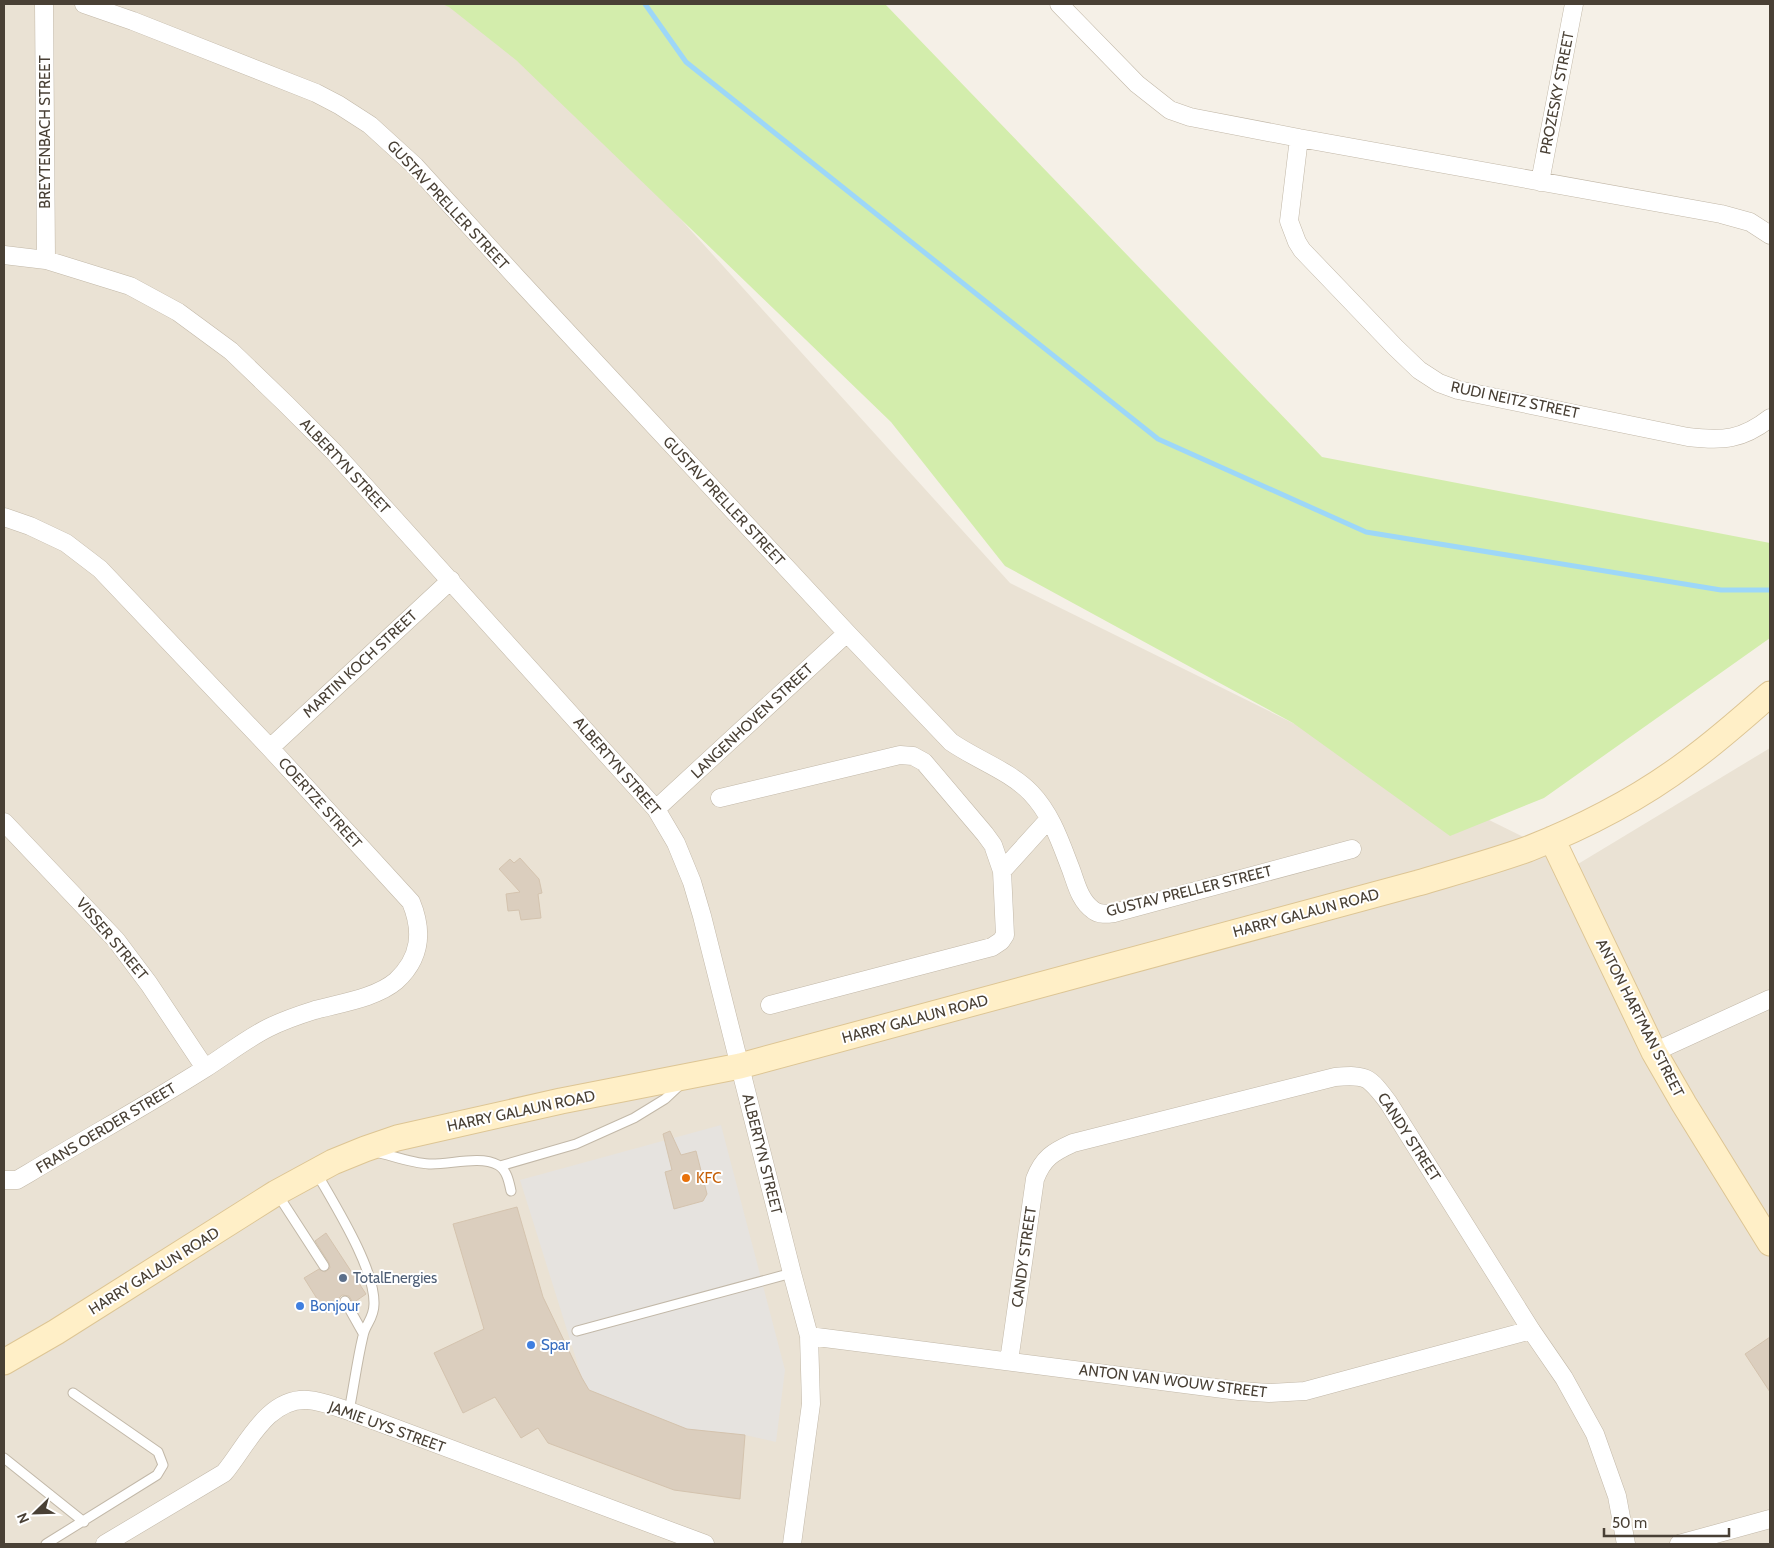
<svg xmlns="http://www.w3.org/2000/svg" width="1774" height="1548" font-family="Cabin,sans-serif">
  <rect width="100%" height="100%" fill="#f5f0e7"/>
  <path fill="#eae2d4" d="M4 4H486L1010 583 1578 864 1770 748V1544H4Z"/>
  <path fill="#d3edac" d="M442 4H885L1322 457 1770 543V638L1544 798 1450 836 1293 723 1005 566 891 422 516 60 449 7Z"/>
  <path fill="#e6e3df" d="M721 1125 785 1370 776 1442 745 1435 687 1429 589 1390 582 1378 520 1180Z"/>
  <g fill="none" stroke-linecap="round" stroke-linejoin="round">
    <path stroke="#9dd7f8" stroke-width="5" d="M645 4 686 62 1158 439 1366 532 1721 590H1770"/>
  </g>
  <path fill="#dbcebe" stroke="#d4c3ae" d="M520 858 539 879 542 893 538 894 541 918 521 920 519 910 508 911 506 894 520 892 499 869 510 859 514 863Z
    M670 1131 681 1155 696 1151 707 1194 703 1201 674 1209 665 1172 672 1170 663 1134Z
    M517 1207 543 1297 582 1378 589 1390 687 1429 745 1435 740 1499 674 1490 548 1443 538 1428 521 1438 495 1397 463 1413 434 1353 484 1329 453 1224Z
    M326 1233 366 1294 353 1303 349 1296 342 1295 339 1298 340 1305 326 1313 304 1278 319 1269 325 1272 330 1268 329 1263 315 1241Z
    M1770 1337V1392L1745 1354Z"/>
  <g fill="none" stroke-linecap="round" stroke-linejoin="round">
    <defs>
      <path id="lane" d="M376 1152C393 1156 412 1163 429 1164 449 1165 480 1155 498 1165 507 1170 509 1182 511 1191
        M500 1166 576 1144 634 1118 665 1099 681 1084
        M316 1172C334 1204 375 1268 374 1304 374 1319 365 1324 363 1336 357 1361 354 1386 349 1411
        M278 1195 324 1266
        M345 1301 363 1333
        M577 1331 792 1273
        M4 1458 84 1522
        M46 1544 157 1475 163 1465 158 1452 73 1393"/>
      <path id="street" d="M44 4 46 260
        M84 4 133 21 316 93 339 105 370 125 415 166 517 278 847 633 951 742C977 760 1010 771 1031 793 1051 814 1060 841 1070 867 1076 882 1079 900 1093 910 1099 915 1107 914 1114 913L1352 849
        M1059 4 1137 84 1170 110 1190 117 1299 138
        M1540 182 1574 4
        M1770 235 1750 222 1721 214 1299 138 1289 221 1297 242 1302 250 1395 347 1419 370 1439 383 1458 390 1688 437C1723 441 1742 440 1770 418
        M4 255 46 260 130 286 178 312 231 351 286 404 334 452 656 809 676 843 692 882 702 916 792 1273 809 1336 811 1404 792 1544
        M4 517 30 526 66 543 100 569 270 748 411 902C423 931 421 958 396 981 376 998 340 1003 315 1010 299 1015 282 1021 268 1028 246 1039 226 1055 204 1069 147 1105 87 1138 29 1173L17 1180H4
        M270 748 451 580
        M720 798 900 755 913 756 924 762 985 834 993 845 1002 871 1005 935 1001 941 992 947 770 1005
        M656 809 847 633
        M4 822 116 940 149 984 205 1068
        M1002 871 1049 819
        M1654 1052 1770 999
        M809 1336 1239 1391 1269 1393 1305 1391 1531 1330
        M1009 1361 1035 1179C1043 1158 1053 1152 1073 1143L1335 1077C1367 1074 1369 1077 1388 1102L1531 1330 1564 1378 1595 1434 1617 1496 1626 1544
        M105 1544 224 1473C246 1447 267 1397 308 1400 322 1401 336 1407 349 1411L705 1544
        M1679 1544 1770 1519"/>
      <path id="secondary" d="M1552 839 1654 1052 1684 1104 1770 1243
        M4 1362 56 1332 276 1193 333 1162 365 1149 397 1138 561 1101 740 1066 1418 883C1455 872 1492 862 1528 849 1584 827 1640 798 1688 762 1717 741 1744 717 1770 694"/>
    </defs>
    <use href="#lane" stroke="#c2b8a8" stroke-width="11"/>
    <use href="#street" stroke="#c2b8a8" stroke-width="19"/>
    <use href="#secondary" stroke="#ddc594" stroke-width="27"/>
    <use href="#lane" stroke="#fff" stroke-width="9"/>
    <use href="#street" stroke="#fff" stroke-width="18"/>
    <use href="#secondary" stroke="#ffefc7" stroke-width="25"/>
  </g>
  <circle fill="#e8710a" stroke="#fff" stroke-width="2" cx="686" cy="1178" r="5"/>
  <circle fill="#5c6f8a" stroke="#fff" stroke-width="2" cx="343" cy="1278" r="5"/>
  <g fill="#3f7fe0" stroke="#fff" stroke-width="2">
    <circle cx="300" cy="1306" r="5"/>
    <circle cx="531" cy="1345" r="5"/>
  </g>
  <g text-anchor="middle" stroke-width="4" stroke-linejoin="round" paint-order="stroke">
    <g font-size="15" fill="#494035" stroke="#fff">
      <text transform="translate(1557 93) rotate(-79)" y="5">PROZESKY STREET</text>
      <text transform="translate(45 132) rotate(-90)" y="5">BREYTENBACH STREET</text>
      <text transform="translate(448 205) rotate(47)" y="5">GUSTAV PRELLER STREET</text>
      <text transform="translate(1515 400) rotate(12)" y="5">RUDI NEITZ STREET</text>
      <text transform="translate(345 466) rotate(47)" y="5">ALBERTYN STREET</text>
      <text transform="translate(724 501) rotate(47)" y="5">GUSTAV PRELLER STREET</text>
      <text transform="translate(360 664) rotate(-43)" y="5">MARTIN KOCH STREET</text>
      <text transform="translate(752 721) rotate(-43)" y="5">LANGENHOVEN STREET</text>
      <text transform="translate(617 766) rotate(49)" y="5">ALBERTYN STREET</text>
      <text transform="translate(320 803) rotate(48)" y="5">COERTZE STREET</text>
      <text transform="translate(1189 891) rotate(-14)" y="5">GUSTAV PRELLER STREET</text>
      <text transform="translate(1306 913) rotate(-15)" y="5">HARRY GALAUN ROAD</text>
      <text transform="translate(112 939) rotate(50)" y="5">VISSER STREET</text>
      <text transform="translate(1640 1018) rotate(63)" y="5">ANTON HARTMAN STREET</text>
      <text transform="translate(915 1019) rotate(-15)" y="5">HARRY GALAUN ROAD</text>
      <text transform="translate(521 1111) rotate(-12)" y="5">HARRY GALAUN ROAD</text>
      <text transform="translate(106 1128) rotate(-31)" y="5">FRANS OERDER STREET</text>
      <text transform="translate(1409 1137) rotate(57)" y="5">CANDY STREET</text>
      <text transform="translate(762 1154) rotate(76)" y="5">ALBERTYN STREET</text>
      <text transform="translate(1024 1257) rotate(-82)" y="5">CANDY STREET</text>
      <text transform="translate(154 1271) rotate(-32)" y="5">HARRY GALAUN ROAD</text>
      <text transform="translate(1173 1381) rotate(7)" y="5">ANTON VAN WOUW STREET</text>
      <text transform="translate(387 1427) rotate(20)" y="5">JAMIE UYS STREET</text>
    </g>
    <g font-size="15" fill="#c56008" stroke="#fff" text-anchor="start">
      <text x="696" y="1183">KFC</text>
    </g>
    <g font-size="15" fill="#4e5e75" stroke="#fff" text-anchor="start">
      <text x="353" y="1283">TotalEnergies</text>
    </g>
    <g font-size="15" fill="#366cbe" stroke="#fff" text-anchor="start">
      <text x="310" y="1311">Bonjour</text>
      <text x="541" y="1350">Spar</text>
    </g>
  </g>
  <rect width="1774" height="1548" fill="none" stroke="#494035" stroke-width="10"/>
  <g transform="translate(35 1513) rotate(247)" stroke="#ffffff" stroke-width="4" paint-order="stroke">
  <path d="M0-4L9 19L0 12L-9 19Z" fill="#494035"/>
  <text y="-8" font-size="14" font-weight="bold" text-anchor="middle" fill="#494035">N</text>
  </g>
  <path d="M1604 1528v8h125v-8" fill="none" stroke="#494035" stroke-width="2.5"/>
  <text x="1612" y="1528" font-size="15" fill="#494035" stroke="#ffffff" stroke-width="4" paint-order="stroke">50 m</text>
</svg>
